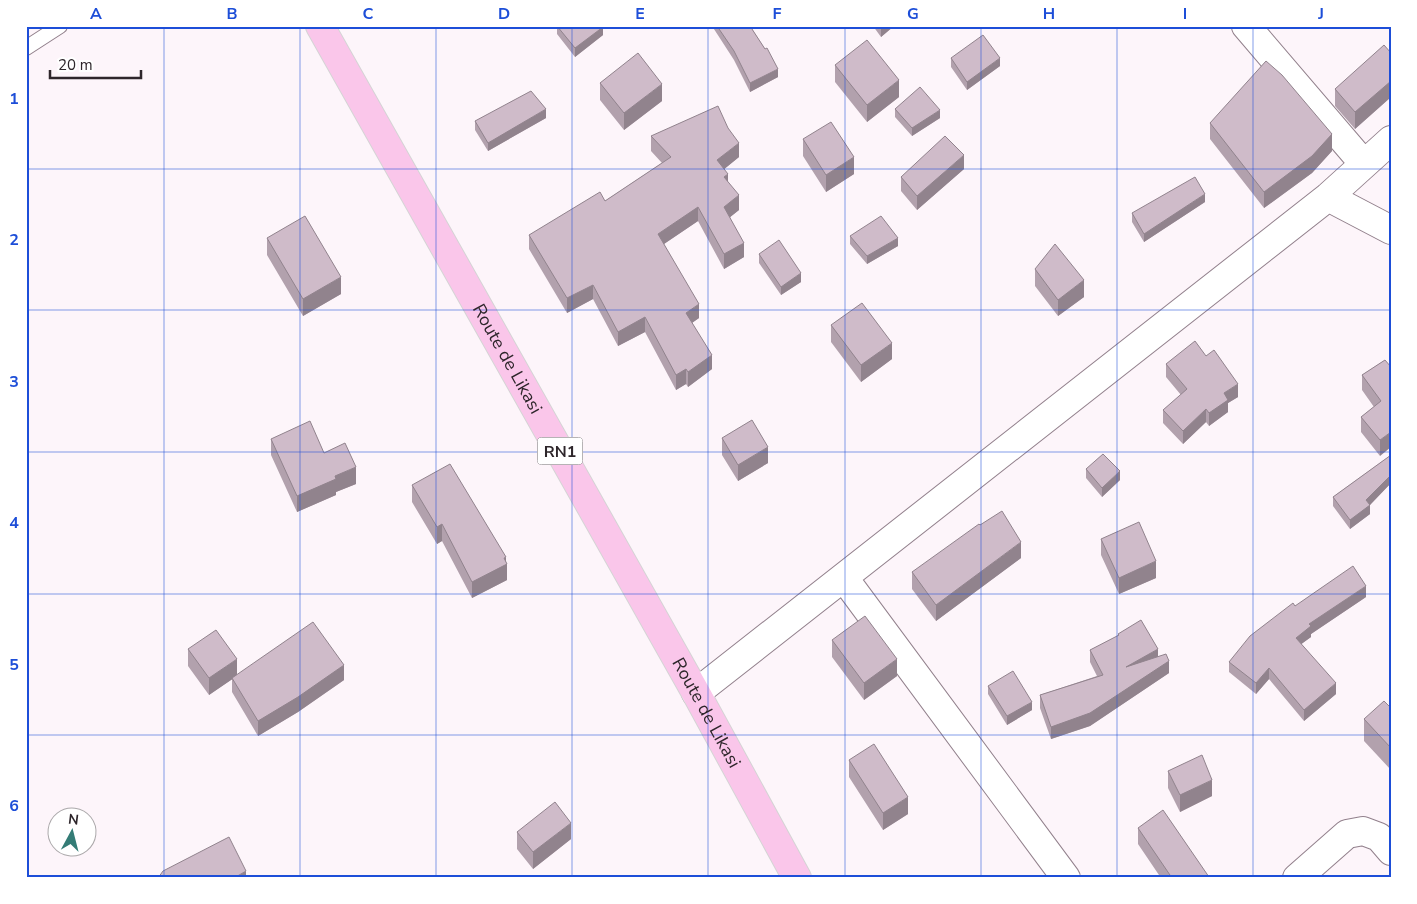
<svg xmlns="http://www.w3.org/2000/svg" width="1417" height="904" font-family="'Nunito Sans',sans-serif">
  <rect width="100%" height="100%" fill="#fdf5fa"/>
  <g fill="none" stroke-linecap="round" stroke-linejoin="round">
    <defs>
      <path id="service" d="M26 48 60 26"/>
      <path id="minor" d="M1246 26 1364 164
        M1328 197 1391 230
        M844 578 1066 878
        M696 693 1328 197 1391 140
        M1297 878 1347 834 1363 831 1379 837 1391 851"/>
      <g id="trunk">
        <path id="s1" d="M320 26 696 693 797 878"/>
      </g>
    </defs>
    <use href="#service" stroke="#92808c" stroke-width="16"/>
    <use href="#minor" stroke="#92808c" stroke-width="30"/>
    <use href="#trunk" stroke="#d5d4d5" stroke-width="30"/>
    <use href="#service" stroke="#fff" stroke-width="14"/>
    <use href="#minor" stroke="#fff" stroke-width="28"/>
    <use href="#trunk" stroke="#fac6ea" stroke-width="28"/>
  </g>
  <path fill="#b2a1ad" d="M557 26H603V35L575 57 557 34Z
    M712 26H750L765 49 778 77 750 92 734 60Z
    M873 26H894L881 37Z
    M1391 53V97L1355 129 1335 106V89Z
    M951 58 1000 66 967 90 951 67Z
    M835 65 899 97 867 122 835 82Z
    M600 83 662 101 624 130 600 100Z
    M895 109 940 118 912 136 895 117Z
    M546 118 488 151 475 130V121Z
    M1210 123 1332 151 1312 173 1264 208 1210 139Z
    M651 136 739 157 724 169 728 182 739 210 730 217 744 257 724 269 698 221 664 244 699 318 692 323 712 369 688 387 686 384 676 390 645 332 618 346 593 299 567 313 529 249V235L605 201 662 163 651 151Z
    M803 139 854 174 826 192 803 156Z
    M964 169 917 210 901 191V177Z
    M1205 202 1144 242 1132 222V213Z
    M850 236 898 246 867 264 850 244Z
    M267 238 341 294 303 316 267 255Z
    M759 254 801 282 781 295 759 263Z
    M1035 269 1084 297 1058 316 1035 286Z
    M831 325 892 359 861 382 831 342Z
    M1385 360 1380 456 1361 432V417L1374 407 1362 390V375Z
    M1166 364 1238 397 1228 403V412L1209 426 1206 422 1183 444 1163 423V410L1181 395 1166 377Z
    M722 438 768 463 738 481 722 455Z
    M271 439 324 453 356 484 336 492V495L297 512 271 455Z
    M1391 455V483L1370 505V514L1350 529 1333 506V497Z
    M1086 469 1120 480 1102 497 1086 478Z
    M412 485 506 561 507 580 472 598 442 541 437 544 412 502Z
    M1101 539 1156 578 1119 594 1101 555Z
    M1021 558 936 621 912 589V572Z
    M1366 597 1311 634V637L1301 644 1336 694 1304 721 1269 679 1256 694 1229 672V662L1295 606Z
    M1118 634 1158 657 1169 673 1090 726 1051 739 1040 708V695L1097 676 1090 662V650L1118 636Z
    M832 640 897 676 864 700 832 657Z
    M188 649 237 675 344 680 298 712 258 736 232 692V679L209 695 188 666Z
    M988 686 1032 710 1007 725 988 694Z
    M1391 708V770L1364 741V719Z
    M849 760 908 814 883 830 849 777Z
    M1168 771 1212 796 1180 812 1168 788Z
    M1138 828 1209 878H1161L1138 844Z
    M517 832 571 839 533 869 517 849Z"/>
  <path fill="#91838d" d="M881 26H894L881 37Z
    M603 27V35L575 57V48Z
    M1000 58V66L967 90V82Z
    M778 69V77L750 92V83Z
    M899 80V97L867 122V105Z
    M1391 81V97L1355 129V112Z
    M662 84V101L624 130V113Z
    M546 109V118L488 151V143Z
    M940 110V118L912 136V128Z
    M1332 134V151L1312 173 1264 208V192Z
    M739 143V157L717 175V160Z
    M964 155V169L917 210V196Z
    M854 157V174L826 192V175Z
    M728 174V188L724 177Z
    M1205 194V202L1144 242V234Z
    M739 195V210L724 222V207Z
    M698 207V221L658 248V234Z
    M898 238V246L867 264V256Z
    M744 243V257L724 269V254Z
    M801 273V282L781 295V287Z
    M341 277V294L303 316V299Z
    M1084 280V297L1058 316V300Z
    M593 285V299L567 313V298Z
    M699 304V318L686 327V313Z
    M645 317V332L618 346V332Z
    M892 343V359L861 382V365Z
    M712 355V369L688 387V372Z
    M686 369V384L676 390V375Z
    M1238 384V397L1228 403V412L1209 426V413L1224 393Z
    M1206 409V422L1183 444V431Z
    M1391 432V447L1380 456V440Z
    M768 447V463L738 481V465Z
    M356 467V484L336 492V495L297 512V496L335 476Z
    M1120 471V480L1102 497V488Z
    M1391 475V483L1368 507 1370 505V514L1350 529V520L1366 500Z
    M442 524V541L437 544V527Z
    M1021 542V558L936 621V605Z
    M506 557V564H507V580L472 598V582Z
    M1156 561V578L1119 594V578Z
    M1366 586V597L1311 634V637L1296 648V638L1309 624Z
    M1158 649V661L1126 667Z
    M237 659V676L209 695V678Z
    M897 659V676L864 700V683Z
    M1169 661V673L1090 726 1051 739V727Z
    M344 665V680L298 712 258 736V721Z
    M1269 668V679L1256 694V683Z
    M1336 683V694L1304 721V710Z
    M1032 702V710L1007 725V716Z
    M1212 780V796L1180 812V795Z
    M908 797V814L883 830V813Z
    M571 823V839L533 869V852Z
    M246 871V878H234Z"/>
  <path fill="#cfbbc9" stroke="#91838d" d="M557 26H603V27L575 48Z
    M717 26H750L765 49 767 48 778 69 750 83 734 51Z
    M983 35 1000 58 967 82 951 58Z
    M867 40 899 80 867 105 835 65Z
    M1384 45 1391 53V81L1355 112 1335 89Z
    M638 53 662 84 624 113 600 83Z
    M1266 61 1282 75 1332 134 1312 156 1264 192 1210 123Z
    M920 87 940 110 912 128 895 109Z
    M531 91 546 109 488 143 475 121Z
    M718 106 728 128 739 143 717 160 728 174 724 177 739 195 724 207 744 243 724 254 698 207 658 234 699 304 686 313 712 355 688 372 686 369 676 375 645 317 618 332 593 285 567 298 529 235 600 192 605 201 671 157 651 136Z
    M831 122 854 157 826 175 803 139Z
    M945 136 964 155 917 196 901 177Z
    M1195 177 1205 194 1144 234 1132 213Z
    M305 216 341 277 303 299 267 238Z
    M881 216 898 238 867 256 850 236Z
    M779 240 801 273 781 287 759 254Z
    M1055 244 1084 280 1058 300 1035 269Z
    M862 303 892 343 861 365 831 325Z
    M1195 341 1206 356 1214 350 1238 384 1224 393 1228 400 1209 413 1206 409 1183 431 1163 410 1187 389 1166 364Z
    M1385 360 1391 367V432L1380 440 1361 417 1381 401 1362 375Z
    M752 420 768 447 738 465 722 438Z
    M310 421 324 453 345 443 356 467 335 476 336 479 297 496 271 439Z
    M1103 454 1120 471 1102 488 1086 469Z
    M1391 455V475L1366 500 1370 505 1350 520 1333 497Z
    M450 464 506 557 504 558 507 564 472 582 442 524 437 527 412 485Z
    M1002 511 1021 542 936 605 912 572 979 524 980 525Z
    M1139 522 1156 561 1119 578 1101 539Z
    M1353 566 1366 586 1309 624 1311 626 1296 638 1336 683 1304 710 1269 668 1256 683 1229 662 1250 636 1293 603 1295 606Z
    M865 616 897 659 864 683 832 640Z
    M1141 620 1158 649 1126 667 1166 654 1169 661 1090 713 1051 727 1040 695 1103 675 1090 650 1119 635 1118 634Z
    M313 622 344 665 298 697 258 721 232 678Z
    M216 630 237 659 209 678 188 649Z
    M1013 671 1032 702 1007 716 988 686Z
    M1384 701 1391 708V748L1364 719Z
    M874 744 908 797 883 813 849 760Z
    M1202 755 1212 780 1180 795 1168 771Z
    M555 802 571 823 533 852 517 832Z
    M1163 810 1209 877 1207 878H1172L1138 828Z
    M229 837 246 871 234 878H158L163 871Z"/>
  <path fill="none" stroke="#1d4ed8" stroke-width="1" stroke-opacity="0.55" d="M164 26V878M300 26V878M436 26V878M572 26V878M708 26V878M845 26V878M981 26V878M1117 26V878M1253 26V878M26 169H1391M26 310H1391M26 452H1391M26 594H1391M26 735H1391"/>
  <g text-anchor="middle" stroke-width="4" stroke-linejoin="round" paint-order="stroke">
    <rect fill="#fff" stroke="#6d676b" stroke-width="1" x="537.5" y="437.5" width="45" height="27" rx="4"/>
    <g font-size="16" font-weight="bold" fill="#2e262b">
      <text x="560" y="457">RN1</text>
    </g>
    <g font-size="18" fill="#2e262b" stroke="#fff">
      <text dy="6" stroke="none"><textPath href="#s1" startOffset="382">Route de Likasi</textPath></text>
      <text dy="6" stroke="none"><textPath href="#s1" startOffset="788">Route de Likasi</textPath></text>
    </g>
  </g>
  <rect width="1417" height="904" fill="none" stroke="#ffffff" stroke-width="55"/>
  <g transform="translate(72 832) rotate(7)"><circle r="24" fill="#ffffff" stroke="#aba8aa"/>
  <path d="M0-4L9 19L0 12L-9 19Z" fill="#347c76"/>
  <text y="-8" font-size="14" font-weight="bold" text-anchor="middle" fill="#2e262b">N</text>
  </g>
  <path d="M50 70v8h91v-8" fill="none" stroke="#2e262b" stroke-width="2.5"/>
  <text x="58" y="70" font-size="15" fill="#2e262b" stroke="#ffffff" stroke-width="4" paint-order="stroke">20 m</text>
  <rect x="28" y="28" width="1362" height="848" fill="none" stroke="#1d4ed8" stroke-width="2"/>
  <g font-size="16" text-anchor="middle" font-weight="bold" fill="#1d4ed8">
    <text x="96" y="19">A</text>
    <text x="232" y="19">B</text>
    <text x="368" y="19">C</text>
    <text x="504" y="19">D</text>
    <text x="640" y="19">E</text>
    <text x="777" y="19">F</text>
    <text x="913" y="19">G</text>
    <text x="1049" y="19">H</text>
    <text x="1185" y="19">I</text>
    <text x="1321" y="19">J</text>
    <text x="14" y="104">1</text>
    <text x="14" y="245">2</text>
    <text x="14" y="387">3</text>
    <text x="14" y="528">4</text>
    <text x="14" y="670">5</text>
    <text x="14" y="811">6</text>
  </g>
</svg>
